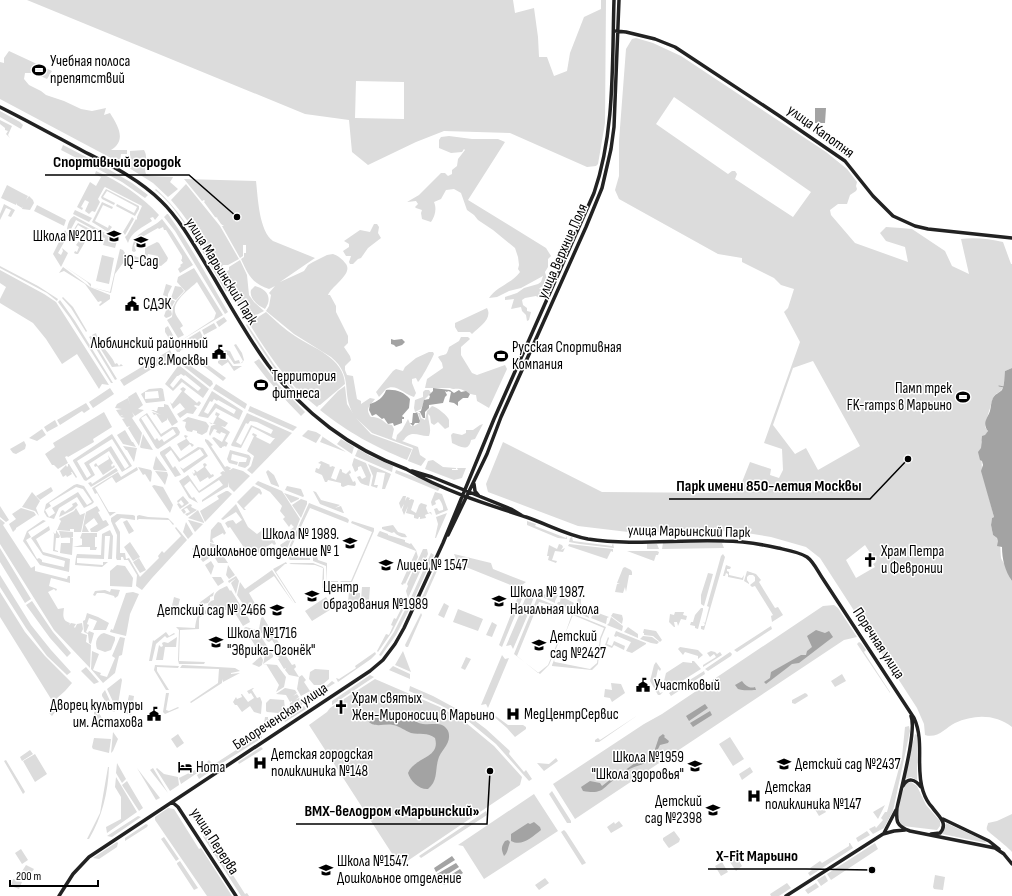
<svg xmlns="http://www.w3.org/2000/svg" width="1012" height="896" font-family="'Sofia Sans Condensed',sans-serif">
  <rect width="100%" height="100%" fill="#fff"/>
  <path fill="#dcdcdc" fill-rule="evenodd" d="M27 0H513L515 13 534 8 538 37 539 57H547L554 76 567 71 570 53 584 17 601 9V0H606L605 123 598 164 596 166 587 167 510 133 444 131 416 142 368 165 352 152 349 120 305 114ZM356 81 404 82V119L355 118Z
    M636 38 653 43 681 56 826 152 847 169 857 182 856 186 857 189 856 191 850 195 847 204H838L830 210 831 215 855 243 908 262 905 247 886 241 880 233 886 227 901 228 912 229 945 251 952 266 969 274 961 239C974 237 990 239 1003 242L1011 264H1012V368L1005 371C1004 376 1005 381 1003 387 1001 392 998 392 994 396 993 398 985 424 985 426 985 428 987 429 988 431L981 442 982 471 994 517 992 518 991 525 993 535C1002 541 1000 548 1001 558 1002 561 1004 563 1006 566 1008 571 1008 576 1012 581V727C996 714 974 714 955 723 945 728 938 739 925 735L924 724 917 708 820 558 806 547 771 537 734 531 628 532 578 526 488 492 486 484 503 442 602 492 732 493 740 487 750 462 771 469 770 475 779 478 783 470 782 449 764 443 800 342 784 312 788 308 794 289 781 285 774 278 742 262V258L718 254 619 199 615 190 619 176V141L626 49 632 39ZM674 97 811 192 793 217 735 179 737 174 735 171H732L728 174 656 124ZM813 361 860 446 818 470 806 448 795 454 773 425 793 368ZM865 545 876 562 873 564 875 567 856 578 846 560Z
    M9 51 52 71 47 79 34 73H25L24 79 29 85 41 91 46 95 64 101 81 109 92 111 106 108 104 115 110 113C118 126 127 140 111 150H127V154H121L120 161 130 162V151L144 150C149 158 143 166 146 174L152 176 173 177 172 179 170 182 178 189 168 197 153 183 126 166 0 99V62L4 63V58Z
    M0 111 20 122 23 125 21 129 0 117Z
    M0 120 12 126 8 135 10 138 6 134 8 131 5 130V128L0 124Z
    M449 136 472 139H498L505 142 468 200 546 248 551 256 548 259V267L545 272 548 283 545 286 541 287 539 289 545 290C545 294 543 297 539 298L536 296 525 298 522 300 523 305 527 308V311L531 312 529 320 527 321 526 315 522 311 521 307 511 309 514 299 505 300V297L517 293 524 288 538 284 541 282 543 276 521 288 509 291 497 297 489 298C497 286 511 284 520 272L518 269 519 265 518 257 515 248 493 230 478 220 474 215 467 210 461 193 454 189 446 190 441 199 434 202C437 209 435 216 431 222L422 219 421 213 422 210 416 208 415 207 418 204 416 201 407 202 419 195 441 173H445L448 176 452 174V170L457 166 458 159 465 150 464 149 462 152 451 153 439 148V140L441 137Z
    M63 145 96 162V163L94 167 61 150Z
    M100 164 132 183 148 195 145 198 122 182 96 168Z
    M96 171C120 182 142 196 159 215L155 220 153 217 150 218 152 221C143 227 131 232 128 243L125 237 127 235 136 219 137 220V217L142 206 105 187 104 188 98 199 100 202 95 212 92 211 89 214 85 211 89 202 85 200 81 207 83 208 82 210 77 207 90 182 96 186 101 177 95 174Z
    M184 179 256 181C258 198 259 231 273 241L315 258 280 282 304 271 308 265 313 262 327 255 333 254C339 256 342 259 346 264 353 274 332 286 328 295H330L336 306V312L348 336V343L344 347 350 356 351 360 345 366V370L347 375 353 376 357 399 361 401V404L370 398 375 399C371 405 364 408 371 417 379 417 381 419 387 424L392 425 394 429 392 438 396 440 397 435 402 430 408 419 411 426H414L419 423 420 419 418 413H420L421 418 425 420 427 411 432 406C437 407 448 416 449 420 449 421 449 426 449 427L445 429 438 422 434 425 431 423 430 416 428 414C428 422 432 428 429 436 420 437 411 429 404 440L402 441 418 447 420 455 426 459 421 466 408 461 413 448 372 433 356 418 371 434 412 449 407 460C373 446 349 433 320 410L338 391 345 386 347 404 354 415C340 393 355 377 331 357L294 334 266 311 269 306 271 295 269 293 275 286 269 289C251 283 248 274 241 259L244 257V253H246V245H243V256L240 258 222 226H224L221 224 217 218H218L215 217 204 202 205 201 204 200 202 201Z
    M186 184 220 226 239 259 228 265H223L221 268 222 270 226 272 229 270V267L240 260 247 275 249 295 254 302 264 311 247 320C224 281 201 234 171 200Z
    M7 185 22 193 20 197 22 193 28 196 26 200 29 196 33 200 34 203 30 210 22 209 23 206 22 208 17 205V203L16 205 1 198Z
    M106 189 139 206V209L135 216 116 206 117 204 134 213 137 207 107 191 103 197 115 203 114 205 102 199 101 197Z
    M156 189C186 215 206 257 227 290L226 292C208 262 182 211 155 190Z
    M102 202 113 207 112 209 103 205 95 221 108 228 109 225 112 227 109 231 108 232 92 222Z
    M4 204 15 210 11 217 8 216 11 210 6 208 0 220V214Z
    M37 205 66 220 64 226 34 211Z
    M75 210 92 218 89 222 73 214Z
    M167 214H168C191 246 208 278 228 312L225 314 175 231 164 217Z
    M74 216 109 235 120 237 119 241H117L115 248 103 245 105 238 102 237V234L76 220 70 231 67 229C68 224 69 219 74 216Z
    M132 217 134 219 125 235 123 232Z
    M162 219 172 232 193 265 180 273 178 269 181 266 180 265 183 263 181 260 182 259V256L166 230H164L163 227 159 229 158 228C151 232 143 236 136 241L137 243 134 245 136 251 134 252 132 251C133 230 150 231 162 219Z
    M78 223 90 229V231L88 237 86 236 88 231 78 225 75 230 79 232 77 235 72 232Z
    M374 224H377L379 227 378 233 381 238 368 248 361 258 358 259 353 264H350L349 262 351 256H346L343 251 349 247V244L344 241 360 230 370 232Z
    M65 230 68 235 58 253 61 255 63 251 62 248 68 253 61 267 53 254Z
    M82 236 86 239V240L84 239 85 242 78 254H76L74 253 75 251 77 252 79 247 76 245 79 241H80Z
    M157 242 159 243 168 258 167 261 161 266 129 258 131 255 156 263 158 256 148 254 147 257H145V248Z
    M120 249 123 250 125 253 123 263 115 274 111 293 91 287 87 282 64 266 91 284V287L110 292Z
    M102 255 114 258 109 284 96 281Z
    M0 266 38 286 58 299 57 301 47 293 0 268Z
    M63 267 90 287 110 295V299L100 306 99 305 102 302 101 301 98 302 85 284 64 271 59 273Z
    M194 268 223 315 180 341 214 319 216 313 197 282C190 289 173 300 175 312 176 317 181 321 183 326L180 328 184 335 178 338 167 320 172 317 173 307 176 301 185 291 177 282 178 277Z
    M0 270 44 294 56 302 109 385 102 384 99 389 77 354 62 364 46 339 33 323 0 303V299L6 287 0 283Z
    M166 284 172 286 168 294V297L163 295Z
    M175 286 181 287 184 291 176 300 171 298Z
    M255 286C267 289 273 298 265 309 257 305 249 298 251 290Z
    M63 297 73 307 87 331 86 332 71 308 62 298Z
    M170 299 175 301C174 303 171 308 171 309 171 314 175 315 166 318L164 316Z
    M60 300 75 321 113 383H111L70 318 58 302Z
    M487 308C493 319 479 327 472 334L470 332H458L455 327V323Z
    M266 312C275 320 284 329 295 336 313 348 344 358 345 384L320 405H319L317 407C309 400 301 394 294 386 277 367 262 345 249 323Z
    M224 317 227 321 219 327 216 322Z
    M214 323 217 328 204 335 202 330Z
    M247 324 275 366 299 394C284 386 256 341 246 325Z
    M168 326 174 337 170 340 165 332V328Z
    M200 331 203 337 190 345V346L188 348 186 347 180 351V352H177L174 347Z
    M96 333 97 336 103 343 102 345C106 351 113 358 115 364L117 363 119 366 121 364 123 366 112 367 92 335Z
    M91 336 117 379 115 380 89 337Z
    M461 337H468L470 339 461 347V355L472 373 477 375 505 365 507 369 489 408 477 401 476 395C470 395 466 391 460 389 456 388 454 390 450 388H425L427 379 443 368 442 363 438 357C445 353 446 358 449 347L459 341Z
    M236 344 242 353 244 360 242 363 234 364 228 355H225L216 360 214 359 226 350 230 351 235 361 239 360 240 363H241L243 361 234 345Z
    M170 350 173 356 124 386 120 380Z
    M429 352H433L434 354C432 359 421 380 418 382L416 378 412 379V383L416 393 414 397C405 395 396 383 386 389 384 391 382 394 379 397L376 392 393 371 396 369 403 371 405 367 416 358Z
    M196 356 226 378 223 381 193 358Z
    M224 358H227L233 366H242L234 371 228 362 222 366 218 363V361Z
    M259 359 277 383 305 412 301 416C284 399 268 381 254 362Z
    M185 362 212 381 213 384 210 387 182 365Z
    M178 366H180L209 389 203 398 182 382 173 391 165 384ZM181 374 184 376 185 375 201 388 198 391 181 378 173 388 170 385 177 376H178Z
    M216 384 247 404 245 409 213 389Z
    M183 387 186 389 184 392 197 403 199 401 201 403 199 406 195 405 194 406 197 408 193 414 187 413 180 418 177 414 185 409 180 403 173 409 170 402 172 404 182 391 180 389Z
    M110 388 114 394 93 408 89 402Z
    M161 388 163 389 165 401 146 403 141 394 149 389ZM145 392 158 391 159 398 145 399Z
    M425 390H429L431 393 425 399 421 409 415 412 414 408 415 400 423 397V392Z
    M212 391 243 411 239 420 216 408 208 418 198 416ZM214 399 217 401 218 400 236 410 234 414 215 403 208 414 204 412 210 401 212 402Z
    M136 392 143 405 138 409 144 410 135 416 132 412 134 416 132 418 142 433 139 446 128 428 130 426 127 427 122 419 125 418 120 417 123 415 120 416 116 410 122 409 115 408 117 404 128 398 130 405 128 397Z
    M86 403 90 409 84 413 82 411 60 425 57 420Z
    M164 404 168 405 178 422 172 426 167 418V420L162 423 156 414 154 415 152 412 161 415 151 410H154L155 411H157L158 407H164Z
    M250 406 297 427 293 431 248 411Z
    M104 412 112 427 93 439 94 442 68 457 67 456 65 457 68 463 58 469 54 465H52L45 454 55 447 53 443Z
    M216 412 220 414 218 417 228 423 225 427 221 426 230 432 225 441 228 443 226 447 225 446 222 447V448H220L212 438 214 437 222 442 226 434 221 432 220 434 216 432 217 430 214 429 210 436 209 434 211 426 216 424H211L209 422 213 424 217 416 215 415Z
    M147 413 161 434 172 427H177L180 432 179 435 158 449 156 448 139 420 140 418ZM146 415 161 437 173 429 176 434 164 442 162 439 159 441 157 438 155 440 141 418Z
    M247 413 292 433 252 474 247 470 251 466 254 456 247 451 254 436 252 435 253 433 257 435 256 437 270 444 275 438H273L252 427 241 448 232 446 231 445ZM250 421 257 422 273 430 271 434 251 425 241 445 236 442 246 423 248 424Z
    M188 417 206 422 209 426 207 432 202 435 197 433V431L193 430 192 432 187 431 185 427 186 422 182 421Z
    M55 420 58 426 47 432 44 427Z
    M483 424 475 439 471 440C469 452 460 447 452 443L451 435 453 433 462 435 466 433V430H473L480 425Z
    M42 429 46 435 37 441 29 438Z
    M125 430 132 442H133L136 447 123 444 117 435Z
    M308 430 316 432 321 435 316 443 302 436Z
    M112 434 132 466 122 472 109 451 89 464 95 475 86 481 84 480 73 461V460ZM112 439 129 466 125 469 111 446 84 463 91 475 87 478 77 461Z
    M143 434 153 450 141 448 140 447Z
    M185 435 188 436 186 438 190 443H191L194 445 192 447 190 444 181 451 177 444 186 439 184 436Z
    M323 436V437L346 452 320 442Z
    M205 439 208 440 213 445 211 446 225 467 227 466 231 468 229 470H230L233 468 243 471 250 476 234 492 229 487V482L228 487 225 488 202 502V500L223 485 219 480 199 493 190 481 184 486 192 498 194 497 198 503 189 498 179 481 188 475 199 491 222 475 220 473 223 471 225 472 205 441Z
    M341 439 354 447 352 454 337 444Z
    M24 441 26 445 25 449 16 454 13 453 10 449Z
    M123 446 137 448 134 462 127 450H126Z
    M170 446 180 459 198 447 203 448 208 456 184 473 180 467 183 469 204 455 200 449 179 462 171 450 165 455 173 468 175 466 181 475 175 477 160 454V452Z
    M358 449 370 456 393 466 392 472 355 456Z
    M230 450 249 455 251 458 249 465 245 468 238 466 239 462H246L247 458 232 454 231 460 238 462 237 465 229 463 227 459Z
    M108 455 113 463 111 465 112 467 114 465 115 467 103 475 97 466 95 467 94 465 96 463 98 466 109 459Z
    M156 456 167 471 154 470 153 468Z
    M354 458 366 463 371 475 369 486C362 484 360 484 357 477L360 476 362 479 366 477 361 466 358 467V470L355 472 352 465Z
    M433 460 443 467 456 468V469H452V470H458L457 468H466L462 478 454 480 425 469 428 461Z
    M321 461 330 465 329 466 331 467 332 466 335 467 331 478 336 480 340 469H341L342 470V472L346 474 350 470 351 473 349 474 353 482 355 481 356 484 355 486 348 485 343 487 341 486V483L328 480 327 482H325L322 475 315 472 316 468 319 469 321 464 318 463Z
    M205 463 207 465 205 467 211 475 213 474 214 476 209 479 208 477 200 482 196 475 194 476 192 472 194 474 195 472 194 470H195L197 472 204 467 203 464Z
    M68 464H69L77 477 76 478 72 472H71L72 474 67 477 66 475 63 477 60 471 66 465 67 467 68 466Z
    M368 464 391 474 385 489H382L385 473 377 472 374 485H378L377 488 371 486 373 476Z
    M137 467 138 470 116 483 112 477 95 488 109 512H116L110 516 97 493 95 494 92 488 118 472 121 477Z
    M138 467 151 470 152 472 151 481 150 482 145 474 143 475Z
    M116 468 118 471 91 487 88 483 91 482 92 484Z
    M268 470 274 475 279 486V487L271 484 266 472Z
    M396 470 421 479 440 488 438 491 395 473Z
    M155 471 167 472 168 475 165 485Z
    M258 481 282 491 300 519 294 534 290 530 294 527 291 524 289 527 283 519 285 517 280 511 282 506 270 492 255 484Z
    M77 484 84 486 94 502 92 504 84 508 77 497 59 508 54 519 47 517 44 512 46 504 74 485ZM76 487 83 489 92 502 87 505 78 492 52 508 55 513 49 517 45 510 51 506 49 503Z
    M154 485 163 487 173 505 170 513 152 486Z
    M253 486 260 489 262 493 261 495 259 493 244 508 246 510H244L237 502Z
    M287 486 301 489 304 496 303 497 285 490Z
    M51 487 53 491 40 500 36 496Z
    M226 491H228L232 494 205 522 200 511 219 499 217 496Z
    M313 491 316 492 321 500 340 505 335 508 341 506 344 513H343L320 504Z
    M32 492 40 501 36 508 39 516 35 511 22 507Z
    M435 492 442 494 448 510 436 515 434 509 437 508 439 511 443 510C444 507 441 501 439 499L435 501 436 504 432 506 431 502Z
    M284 493 299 498V499L291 503Z
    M183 496 189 503 180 509 177 504 179 503 182 506 184 504 181 500 178 503 177 501Z
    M403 496H406L405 501 407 497 410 498 409 500H410L411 499 414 500V501L411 510 416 513 419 505 421 503 427 505 426 508 428 513 431 512 432 515 430 513 425 515 426 518 420 519V517H419L418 519 414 518V515L406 513 408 506 404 515 402 510 404 504 401 509 399 503Z
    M301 499 307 501V504L301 518 292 505Z
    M76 502 78 505 73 510 59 517 61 511 63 510 65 512 73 506 72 504Z
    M309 503 347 518 349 520 348 523 310 508 289 552 293 557 310 558V560H290L286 554Z
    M190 504 192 505 191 507 197 510 187 516 185 514 190 512 187 508 184 509 186 512 184 514 181 510Z
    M236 504 248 527 257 534 265 528 268 530 266 532 271 540 274 539 276 544 274 545 272 543 251 558 230 527 228 528 225 523 228 521 233 520 236 524 242 520 236 512 223 520 221 519Z
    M0 506 9 520 6 522 0 517Z
    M97 506 100 511 98 512 103 521 106 520 109 525 97 532H91L90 529 98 524 94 518 85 525 89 532H82L86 512Z
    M21 508 34 512 36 515 16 528V529L13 532 9 524 16 519 12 514Z
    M76 508 80 515 85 513 81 532H74V529H70V531L57 530 61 521 59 519 74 511Z
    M198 510 204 522V523L188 518Z
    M447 513 436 538H435L438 524 436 517Z
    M117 514 133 515 135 516V520L121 518 115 523 120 532V553H125L126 559 129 558 140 577 159 558 158 556 162 551 164 553 181 536 175 528 176 527 187 540 152 578 142 590 136 586 137 575 128 560H124L123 557H121V560H117L116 558 117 535 111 521V518Z
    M139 515 148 517 168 518 174 524 173 525 169 520 139 519 137 520V516Z
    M0 519 5 523 3 525 31 568 35 566V571L67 579 68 576H70V583L51 578 49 586 57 589 56 591 54 589 48 592 58 609 64 608C63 615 62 621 70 623L69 625 71 623 76 624 74 627 75 628 77 624 82 623 83 629 81 633 87 635 86 642 91 645 90 668 54 630 0 544Z
    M43 520 46 521 28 532 31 537 26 540 37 559 39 558 42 560V562L64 567 65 561 43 555 31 538 49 526 50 530 36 539 43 552 70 559 69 572 40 565 23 541 27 531Z
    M127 520 134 531 129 534 123 522Z
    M188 520H189L203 524 195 532Z
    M352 521 374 528V531L352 582H341L340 581H351L372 532 351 523Z
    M527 521 536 524 535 526 566 538 567 536V539L558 538 527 525Z
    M186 522 193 534 188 539 183 532Z
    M218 522 221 523 226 533 224 535 223 533 212 539 214 543 210 542 211 530Z
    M393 525 398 532 405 534 407 537C403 538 397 536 394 532L392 533 382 529V527Z
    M56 530 60 536 59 538H56L55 550 58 551V552L53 551 54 534 53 532 55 534 56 533Z
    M110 530 113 536 112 559H108L110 536H105L104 559 77 558V563L103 565V562H108L102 567 75 565 76 557 77 554 101 555 102 534Z
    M59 531 73 532V537L61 538Z
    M380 531 388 534V535L405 540V542L410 544 411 543 416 550 418 557 405 584 404 583 403 585 401 584 416 551 377 536 379 532Z
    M82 533H97V537H91H95V547H97L96 550H90V547H73L82 545V539L80 538Z
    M70 537 73 538 72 555 60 553 61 543H70Z
    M292 537 285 553 280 545Z
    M572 537 573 541 612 546 613 543 614 548 580 544 569 542 570 538Z
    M130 542 140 557 133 561 124 547Z
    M691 542 722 543 724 548 662 549 663 543Z
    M210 543 217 545 220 550 213 555 210 550Z
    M559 544 562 545 563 547 561 550H558H561L565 548 563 552 555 551 552 560 557 561 556 563 548 560 549 556H547L549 545 557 549Z
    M569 544 613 549V552L611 551 607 559 568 546Z
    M647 544H657L659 549H647Z
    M0 548 31 599 25 603 0 562Z
    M193 548 205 553 209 558 203 562 192 549Z
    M423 549H427L428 554 408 598 406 591 408 586 407 584Z
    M627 551H657L659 552 658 555H656L654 561Z
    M431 553 434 555 413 601 409 602Z
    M222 554 228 563H218L215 558Z
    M454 554 491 563 493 569 526 582 522 585 523 590 451 561 456 559Z
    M723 554 725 557 704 630 701 629V626H704L705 624 703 622 705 623 709 607 707 606 721 556Z
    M313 556H317L318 560 327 563V581H338V582H327L326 566 313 561Z
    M139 558 146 570 140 573 133 562Z
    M211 561 214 566 211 575 205 565Z
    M286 562 287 564H285L276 572 296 603H295L273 569Z
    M291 563H313L323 567 324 569V585H328V588H322L323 568 315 565 289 564Z
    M438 563 440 564 420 609 417 608Z
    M117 565 125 566 133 578 132 587 110 586V571Z
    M228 565 235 575 229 579 226 575Z
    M726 565 731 567 730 569H727V571L729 572V575L742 578 744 575 743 580 728 577V574L726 573 725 576H723Z
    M623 568 625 567 631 570 632 572V575H629L626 592 625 587 623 593 615 592 617 584H620L617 583Z
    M272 570 294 604 274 576 249 593 261 614 258 616 249 613 237 595 240 582 245 589Z
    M747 571 756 574 761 580 759 582 775 608 778 607 783 615 772 622 771 616 773 615 755 586 752 587 750 585 755 581V577L753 575H749L747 577V580L749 583V584L744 581Z
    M708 573 713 574 704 606 701 604V595Z
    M0 575 31 625 51 650 71 672 67 675 47 656 26 628 0 587Z
    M236 576 239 581 236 594 231 583 236 578 229 583 228 581Z
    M212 577H221L224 582 218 586Z
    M227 586 230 591 231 590 249 619 250 622 243 626 233 610H212L199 618V629L180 630 179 661 205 662 204 664H179L178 660 179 630 176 627 195 628C197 615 197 615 208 609V604L211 601 214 600C213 592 220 589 227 586Z
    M362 587H370L369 600H361Z
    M111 589 120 590 118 596 115 598 114 596 104 593H97L95 596 93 595 95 591 105 590 110 592Z
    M546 590H548L558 595 555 601V603L542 597 543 595 546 594Z
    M518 591 524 594 502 647 499 645 519 594 518 593Z
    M0 592 25 632 45 656 72 683 65 691 56 699 59 707 52 716 49 713 56 707 0 617Z
    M133 592 139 594 130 614 126 636 110 632 111 629 113 630 126 593Z
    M214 592 213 596 210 597V600L208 603 202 604 201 610 197 613 199 603Z
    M349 592 360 593V601H348Z
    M527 594 530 598 534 597 528 612 524 609 523 610 521 609Z
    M561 596 574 603 571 607 572 610 557 604 558 602H560Z
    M174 597 180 599 177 611 171 610Z
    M326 597 333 608 312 621 305 611Z
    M537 598 554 605V606L539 602 517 656 538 673 548 665 561 634 562 635 549 665 540 674 514 654Z
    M578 598 581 599V604L591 610 588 615 589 618 574 611 577 606 576 605Z
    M32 601 53 632 71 653 67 657 50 638 26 605Z
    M401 603H405L406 604 392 632 378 652 377 651 386 634 389 635 393 626 391 625 394 618 396 619 402 607 400 606Z
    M444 603 449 606 444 618 438 615Z
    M408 604 410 606V608L396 635 381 656 379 655 394 632Z
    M834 605 838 608 857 637 844 640 575 819 553 784 644 724 662 714 823 606Z
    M701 608H703V610L698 629 695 628V626L690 625 691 622H693L695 615Z
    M458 609 483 619 478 631 453 622Z
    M521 611 525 614H528L513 649 511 645 506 646Z
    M593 611 609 617 607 618 606 624 591 618 594 613 593 612Z
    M675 612H684L683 615 687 616 686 620 681 619 678 626 677 622H674L675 627H674L669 622 670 614 674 615Z
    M87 613 98 617 109 623 106 630H93L97 621 89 618 87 624 89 625 86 632 88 633 89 631 94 633 91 644 89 643 88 634 84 632 83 621 85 620Z
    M421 613 422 615 408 647H406L405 645Z
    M613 613 622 615 623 619 622 624 611 616Z
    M572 614H574L606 627 601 639 598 664 592 670 552 666V665L564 635 554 661 555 662 590 669 597 663 600 638 604 628 573 615 565 634Z
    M263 617 284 651 278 649 272 640 269 642 267 641 259 629 261 618Z
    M611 617 623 626 622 631 607 625 609 623Z
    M492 622 497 625 492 637 486 635Z
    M771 626 772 629 737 652 734 650Z
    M246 627 257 630 267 646 266 650 261 655 244 628Z
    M628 627 638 634V638L624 632Z
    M644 629 656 631 662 640 660 642 653 636 644 635V633H643Z
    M616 631 646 643V644L632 653 626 651 631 642 617 636 616 637 614 636Z
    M166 632 169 636 174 633 175 634 167 638 165 636 156 644 152 661H149L153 640 154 641Z
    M104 633 115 637V640L111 650 105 652 97 649C95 643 96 638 101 634Z
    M643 636 652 637 659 642 657 644 651 643 640 639Z
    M120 637 125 638 122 655 119 656 115 673 103 683 91 669 92 651 99 654 93 670 101 673 100 675 107 677 115 658 112 656Z
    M177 637 176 647H165L163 660H156L159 645 161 647 163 646 162 643 164 642 168 643Z
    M608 637 609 638 607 644 612 646 614 641 625 646 624 650 614 645 612 648 605 645Z
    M859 642 861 643 866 650 864 652 890 692V693L857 644Z
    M267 647 273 655V657L263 664Z
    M680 647 698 650 703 655 698 659V656L685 652 683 655 678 649Z
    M240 648 255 649 254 656 239 655Z
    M286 651 284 653 292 665 295 664 296 667 294 669 299 677 289 675 285 670 286 668 284 669 278 659 280 658 276 656 283 652V656L284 652Z
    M403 651 411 672 395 665Z
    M711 651 715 652 717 654 720 652 722 655 703 667V665L716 657 714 654 710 657 707 653Z
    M375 652 376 654 371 659 338 682 336 678 339 679 356 668 355 666Z
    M730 652 732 654 731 656 708 671 705 669Z
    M502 655 505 659 509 658 488 708 486 704 481 705Z
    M261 656 263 660 262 665 259 667 252 664Z
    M466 657 471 659 465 670 461 668Z
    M692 661H694L701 669 666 691 661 685V681H664L666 673 683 662 692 663Z
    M656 662 661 669 660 671 658 669 655 682 658 683 656 686 660 693 663 692 660 695H658L650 681 654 665Z
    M265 664 277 665 286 677 284 687 276 692 279 685 266 664 263 665Z
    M155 665 179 666 178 668 157 667V671L169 690H166L154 670Z
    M182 665 235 668 240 671 231 673V674L240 673 223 682 222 679V683L191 703 190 702 218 683 219 669 180 668Z
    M393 666 410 674V679L389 670Z
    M86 667 99 682 94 684 81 671Z
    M315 669 329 670V679L322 685H314L309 679 310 672Z
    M704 671 705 674 671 696 669 693Z
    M842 674 846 681 835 687 831 681Z
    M302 675 306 680 304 682 310 691 301 696 297 689 299 677Z
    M370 675 374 677 332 705V701Z
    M121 678 122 680 117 710 107 689Z
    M375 679 440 707 465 722 494 746 522 777 520 785 400 866 309 725 327 712 330 708Z
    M332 681 335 683 307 701 309 692 315 689H323Z
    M611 683 621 684 625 693 612 702 610 698 604 697 605 689 612 690Z
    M410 686 433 696 468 715 466 719 440 705 409 691Z
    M253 688H254L252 690 257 698 260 697 262 702 261 714 254 712 250 706 242 712 237 705H235L233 702 236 697 237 699 242 697 241 694H242L248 702 254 698 251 693 249 694 247 691Z
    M285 688 295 690 297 693 293 696 297 694 299 697 295 700 299 698 303 703 301 706 263 731 265 717H268V719H276V717L289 711 290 703 292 702V701L290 702 286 695 276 694Z
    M105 690 115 712H114L111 710 102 696V694Z
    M166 693H169L166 710 169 711 178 707 179 708 165 714 163 712Z
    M805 693 807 694 808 696 795 704 792 703V700Z
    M129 695 134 696 131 715 125 713Z
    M270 699 284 700 285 709 278 713 267 712 266 711V703Z
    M304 706 306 709 285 722 284 719Z
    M96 711H98L104 722 94 721V712Z
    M493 714 508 725H523L526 727V729L515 737 507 728 492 715Z
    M638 715 599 742H595V740L598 738 600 740Z
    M470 717 486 729 510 751 509 754 524 772 526 770 532 779 529 781 496 744 467 720Z
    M909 726 910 731 893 811 884 828 873 834 869 829 875 826 876 828 883 820 881 818 885 812H887L902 757 905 727Z
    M113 732 118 739 113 751 111 753Z
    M178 734 184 743 177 748 171 739Z
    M261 734 262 738 219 765 216 763Z
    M915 734 917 735V780L911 777 904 779Z
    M730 737 744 759 733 766 719 744Z
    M94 738 111 739 109 753 93 749 92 747Z
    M261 747 263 749 239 764 238 762Z
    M30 750 33 754 22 761 20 757Z
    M35 754 47 774 35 782 23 761Z
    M556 758 558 761 544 771 537 763 549 764Z
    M6 760 24 790 25 792 23 794 4 761Z
    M209 760 212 763 181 784 179 778 195 770 197 772 208 764 207 762Z
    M117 763 126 779 122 783 116 773Z
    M214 765V769L199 779 197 775Z
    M108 767H109C108 793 102 817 89 839H87L100 813Z
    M750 767 753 772 742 780 739 774Z
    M137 768 160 798 156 800Z
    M153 768 168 793 150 770Z
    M157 768 164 774 178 777 179 785 170 791 156 769Z
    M116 777 137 812 107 833 106 827 121 819V797L115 787Z
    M127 781 143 808 139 811 122 785Z
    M911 782 917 786 926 805 940 821V826L937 830 903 826C894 819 901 791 907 783Z
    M552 791 571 821V823H567L549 794Z
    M534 794 558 831 484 879 463 846 458 845Z
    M818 799 826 812 819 816 811 803Z
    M885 805 878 819 873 812Z
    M168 808 174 809 199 849 201 848 232 896H207L155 820V817Z
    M486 811 487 815 421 858 419 856Z
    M1012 814V852C1007 846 988 832 987 830 986 827 988 825 988 823L997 821Z
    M138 816 141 817 112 837 107 836Z
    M619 821 623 826 611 833 607 827 614 822 615 824Z
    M946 823 985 841 986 843 942 834 945 828Z
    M146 824 148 825 147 827 125 841V838Z
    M564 830 566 832 586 863 582 865 561 832Z
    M674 831 680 839 679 842 669 848 668 847 663 840V838Z
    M867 831 870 835 858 842 856 838Z
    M207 834 245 894 247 893 249 896H241L204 838 203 836Z
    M164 837 179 859 176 861 161 839Z
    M117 842 118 843 117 847 99 859 93 858Z
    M849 843H850L853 848 810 876 808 873 812 870 810 868 820 861 822 863 849 846Z
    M875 843 878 849 831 880 827 874Z
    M21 849 28 860 22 864 15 853Z
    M735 854 742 866 736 871 728 859Z
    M180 861 198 888 194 890 177 864V863Z
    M722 862 728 872 721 876 715 866Z
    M26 865 34 869 29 876 26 874 23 879 19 876Z
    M825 875 828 881 821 886 817 880Z
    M935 875 945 877 943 890 934 889 933 887Z
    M545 878 549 883 539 890 535 885Z
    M13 879 22 882 19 889 11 886Z
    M787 883 791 888 779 896H771L770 894Z
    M816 883 819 887 808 894 805 890Z"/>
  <path fill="#a3a3a3" d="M815 108H826L825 123H815Z
    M391 339 394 340 402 339 405 342 402 345 396 347 394 345 391 344Z
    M1012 368V581C1005 571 1002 559 1002 547L997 546 998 541 997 538 993 535 991 525 992 518 994 517 981 471 983 465 982 461 980 460 978 452 981 448 982 436 985 435 988 431C982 423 987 419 990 411 991 407 991 402 993 398 995 394 999 393 1002 390 1005 384 1004 377 1005 371Z
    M433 388 450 390 454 393 459 390 461 392 466 391 470 394 468 398H463L458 402V406L454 403 449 402 451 392 448 391 447 392 445 391 447 395 445 397 443 403 429 405V408L425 412V418H423L420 412H417L420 421 419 423H415L413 426 410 423H412L413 413H415L421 411 424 400 429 399 430 396 429 395 433 391Z
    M386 390C395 389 404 392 410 399L409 408 402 416 403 417H404V419H402V423L394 426 393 423 388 424 384 418 382 419 376 414 372 416 369 410 370 404C377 402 384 397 386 390Z
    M816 630 825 633 829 631 833 637 799 663 792 664 787 668 766 684 764 682 770 678 771 672 801 655H806L807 651 812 647 807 636Z
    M742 681C745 685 749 689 755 687L756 690C751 690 743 691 738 689L735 685Z
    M705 704 708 708 689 721 686 716Z
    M710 711 712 715 693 727 690 723Z
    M394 715C405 714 413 722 423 724 429 725 437 723 442 725 446 727 449 731 449 735 450 745 440 751 438 760 435 771 438 781 428 789 420 790 410 781 408 773 414 757 441 759 435 738 428 732 419 735 411 733 405 731 400 726 393 725 384 723 374 729 367 720V718H382Z
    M663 734 665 736 664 737 669 741 668 743 660 745 654 757 653 755 659 737Z
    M646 759 647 762C640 766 634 766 628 770L627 774C624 775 621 775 618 777 602 787 605 795 583 791L581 787 590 781 600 783 602 786 611 779V777L621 771H624L635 763H639Z
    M534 822 540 827 541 830C532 837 522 847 511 841V834L528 823 530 824Z
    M508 840 510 842C508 847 508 853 504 856 501 849 501 847 505 841Z
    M452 856 455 860 436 872 434 868Z
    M456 863 459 867 440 879 437 874Z
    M460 869 463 873 444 885 441 881Z"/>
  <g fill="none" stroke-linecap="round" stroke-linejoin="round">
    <path stroke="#a3a3a3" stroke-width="1" d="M999 386 1004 387"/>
    <path stroke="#222" stroke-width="3.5" d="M616 31 626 32 655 39 675 47 778 115 845 161 873 196 893 216 915 226 928 229 1012 238
      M0 107C28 121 55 136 83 151 110 165 139 179 161 201 182 221 199 254 214 278 231 307 248 338 268 365 303 413 351 449 406 469
      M406 469C442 490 486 504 526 517 547 524 566 535 588 539 633 546 679 539 724 541 742 541 760 544 778 548 787 550 799 552 807 557 814 562 818 572 823 579L914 718C925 742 915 767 923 791 925 797 928 803 932 807 938 816 949 823 940 833L931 834
      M412 471 432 477 511 509 521 515
      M474 484 475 491 479 496
      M448 535 487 454 501 417 586 227 602 188 611 149 614 127 619 0
      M911 716C917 730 901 789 897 808 896 821 896 826 910 831L995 848 1004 854
      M903 786C908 777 915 779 921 787
      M172 802 178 807 236 896
      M943 819 989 841 999 849
      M884 833 896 810
      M1003 853 1012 864
      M59 896 73 874 89 857 370 671 383 660 395 644 404 628 443 543 494 419 594 193C615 132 612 64 614 0
      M786 896 883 834 894 831 905 830"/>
  </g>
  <defs>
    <symbol id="stadium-bare" viewBox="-9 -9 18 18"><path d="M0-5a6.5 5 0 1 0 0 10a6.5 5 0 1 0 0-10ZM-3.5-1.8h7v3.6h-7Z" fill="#000" stroke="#fff" stroke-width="2.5" paint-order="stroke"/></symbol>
    <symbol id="school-bare" viewBox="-9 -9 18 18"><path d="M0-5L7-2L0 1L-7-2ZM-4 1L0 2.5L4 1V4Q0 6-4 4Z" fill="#000" stroke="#fff" stroke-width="2.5" paint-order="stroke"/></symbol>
    <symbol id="civic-bare" viewBox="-9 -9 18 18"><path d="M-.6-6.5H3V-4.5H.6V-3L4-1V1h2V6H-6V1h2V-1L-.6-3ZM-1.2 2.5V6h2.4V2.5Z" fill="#000" stroke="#fff" stroke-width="2.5" paint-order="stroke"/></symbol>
    <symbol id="church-bare" viewBox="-9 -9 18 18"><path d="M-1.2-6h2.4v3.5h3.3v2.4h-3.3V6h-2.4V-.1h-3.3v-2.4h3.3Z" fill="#000" stroke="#fff" stroke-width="2.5" paint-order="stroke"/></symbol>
    <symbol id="hospital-bare" viewBox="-9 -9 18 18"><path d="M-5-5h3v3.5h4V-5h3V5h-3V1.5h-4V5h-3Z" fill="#000" stroke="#fff" stroke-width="2.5" paint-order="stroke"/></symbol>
    <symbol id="hotel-bare" viewBox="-9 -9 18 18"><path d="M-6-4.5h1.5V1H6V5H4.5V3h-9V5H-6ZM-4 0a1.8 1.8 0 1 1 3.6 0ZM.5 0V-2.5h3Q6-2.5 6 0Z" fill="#000" stroke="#fff" stroke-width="2.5" paint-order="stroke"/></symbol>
  </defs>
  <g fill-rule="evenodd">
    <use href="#stadium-bare" x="29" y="60" width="20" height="20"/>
    <use href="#school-bare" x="104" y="226" width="20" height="20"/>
    <use href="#school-bare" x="131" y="232" width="20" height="20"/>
    <use href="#civic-bare" x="122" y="294" width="20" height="20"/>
    <use href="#civic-bare" x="209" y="342" width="20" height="20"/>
    <use href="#stadium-bare" x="491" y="346" width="20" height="20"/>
    <use href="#stadium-bare" x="251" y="375" width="20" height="20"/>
    <use href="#stadium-bare" x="953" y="387" width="20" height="20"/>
    <use href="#school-bare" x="340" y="533" width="20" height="20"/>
    <use href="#church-bare" x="860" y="550" width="20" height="20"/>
    <use href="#school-bare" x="376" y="555" width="20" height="20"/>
    <use href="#school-bare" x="302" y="586" width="20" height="20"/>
    <use href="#school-bare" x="489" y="591" width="20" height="20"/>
    <use href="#school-bare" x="267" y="600" width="20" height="20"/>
    <use href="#school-bare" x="206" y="632" width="20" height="20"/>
    <use href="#school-bare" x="529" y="635" width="20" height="20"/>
    <use href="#civic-bare" x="633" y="675" width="20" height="20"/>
    <use href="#church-bare" x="331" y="697" width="20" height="20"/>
    <use href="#civic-bare" x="144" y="704" width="20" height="20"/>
    <use href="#hospital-bare" x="503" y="704" width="20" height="20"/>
    <use href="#hospital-bare" x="250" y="753" width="20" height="20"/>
    <use href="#school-bare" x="774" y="754" width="20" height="20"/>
    <use href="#school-bare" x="685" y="756" width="20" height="20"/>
    <use href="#hotel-bare" x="175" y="757" width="20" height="20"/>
    <use href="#hospital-bare" x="744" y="786" width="20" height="20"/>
    <use href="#school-bare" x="703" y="800" width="20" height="20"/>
    <use href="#school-bare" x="316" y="860" width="20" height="20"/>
  </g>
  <g text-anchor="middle" stroke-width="3" stroke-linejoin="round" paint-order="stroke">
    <g font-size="15" fill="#000" stroke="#fff" text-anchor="start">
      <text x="50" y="66">Учебная полоса<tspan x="50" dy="17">препятствий</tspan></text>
      <text x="103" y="241" text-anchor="end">Школа №2011</text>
      <text x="141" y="266" text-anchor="middle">iQ-Сад</text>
      <text x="143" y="309">СДЭК</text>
      <text x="208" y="348" text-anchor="end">Люблинский районный<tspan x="208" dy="17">суд г.Москвы</tspan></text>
      <text x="512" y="352">Русская Спортивная<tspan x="512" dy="17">Компания</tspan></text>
      <text x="272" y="381">Территория<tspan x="272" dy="17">фитнеса</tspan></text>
      <text x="952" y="393" text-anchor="end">Памп трек<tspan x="952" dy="17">FK-ramps в Марьино</tspan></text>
      <text x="339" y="539" text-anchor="end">Школа № 1989.<tspan x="339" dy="17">Дошкольное отделение № 1</tspan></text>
      <text x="881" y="556">Храм Петра<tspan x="881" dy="17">и Февронии</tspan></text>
      <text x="397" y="570">Лицей № 1547</text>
      <text x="323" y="592">Центр<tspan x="323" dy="17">образования №1989</tspan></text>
      <text x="510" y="597">Школа № 1987.<tspan x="510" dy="17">Начальная школа</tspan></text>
      <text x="266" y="615" text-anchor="end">Детский сад № 2466</text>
      <text x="227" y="638">Школа №1716<tspan x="227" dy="17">"Эврика-Огонёк"</tspan></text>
      <text x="550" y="641">Детский<tspan x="550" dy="17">сад №2427</tspan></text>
      <text x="654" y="690">Участковый</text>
      <text x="352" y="703">Храм святых<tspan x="352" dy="17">Жен-Мироносиц в Марьино</tspan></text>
      <text x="143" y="710" text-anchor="end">Дворец культуры<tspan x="143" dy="17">им. Астахова</tspan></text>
      <text x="524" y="719">МедЦентрСервис</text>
      <text x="271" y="759">Детская городская<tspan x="271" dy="17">поликлиника №148</tspan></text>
      <text x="684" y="762" text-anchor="end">Школа №1959<tspan x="684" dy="17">"Школа здоровья"</tspan></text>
      <text x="795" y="769">Детский сад №2437</text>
      <text x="196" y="772">Нота</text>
      <text x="765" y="792">Детская<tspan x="765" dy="17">поликлиника №147</tspan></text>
      <text x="702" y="806" text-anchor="end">Детский<tspan x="702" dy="17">сад №2398</tspan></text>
      <text x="337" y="866">Школа №1547.<tspan x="337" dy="17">Дошкольное отделение</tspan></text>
    </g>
    <g font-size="15" fill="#000" stroke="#fff">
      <text transform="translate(821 131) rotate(36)" y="5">улица Капотня</text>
      <text transform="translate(562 251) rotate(-66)" y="5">улица Верхние Поля</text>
      <text transform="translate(222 271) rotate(58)" y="5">улица Марьинский Парк</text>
      <text transform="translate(689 531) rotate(1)" y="5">улица Марьинский Парк</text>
      <text transform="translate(879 643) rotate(57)" y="5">Поречная улица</text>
      <text transform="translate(280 716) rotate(-33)" y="5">Белореченская улица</text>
      <text transform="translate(215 841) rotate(57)" y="5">улица Перерва</text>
    </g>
  </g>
  <path fill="none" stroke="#000" stroke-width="1.5" d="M237 217L189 175H45M908 459L870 499H669M490 771L487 824H296M872 870L806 869H708"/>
  <g fill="#000" stroke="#fff" stroke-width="1.5">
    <circle cx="237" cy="217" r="4"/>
    <circle cx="908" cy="459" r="4"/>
    <circle cx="490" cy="771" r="4"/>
    <circle cx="872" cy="870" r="4"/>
  </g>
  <g font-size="16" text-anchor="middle" font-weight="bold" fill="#000" stroke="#fff" stroke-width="3" stroke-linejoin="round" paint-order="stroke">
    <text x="117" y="167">Спортивный городок</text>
    <text x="769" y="491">Парк имени 850-летия Москвы</text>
    <text x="392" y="816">BMX-велодром «Марьинский»</text>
    <text x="757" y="861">X-Fit Марьино</text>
  </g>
  <path d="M10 880v6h88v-6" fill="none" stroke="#000000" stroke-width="2"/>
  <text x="16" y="880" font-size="12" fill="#000000" stroke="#ffffff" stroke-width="3" paint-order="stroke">200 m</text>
</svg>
